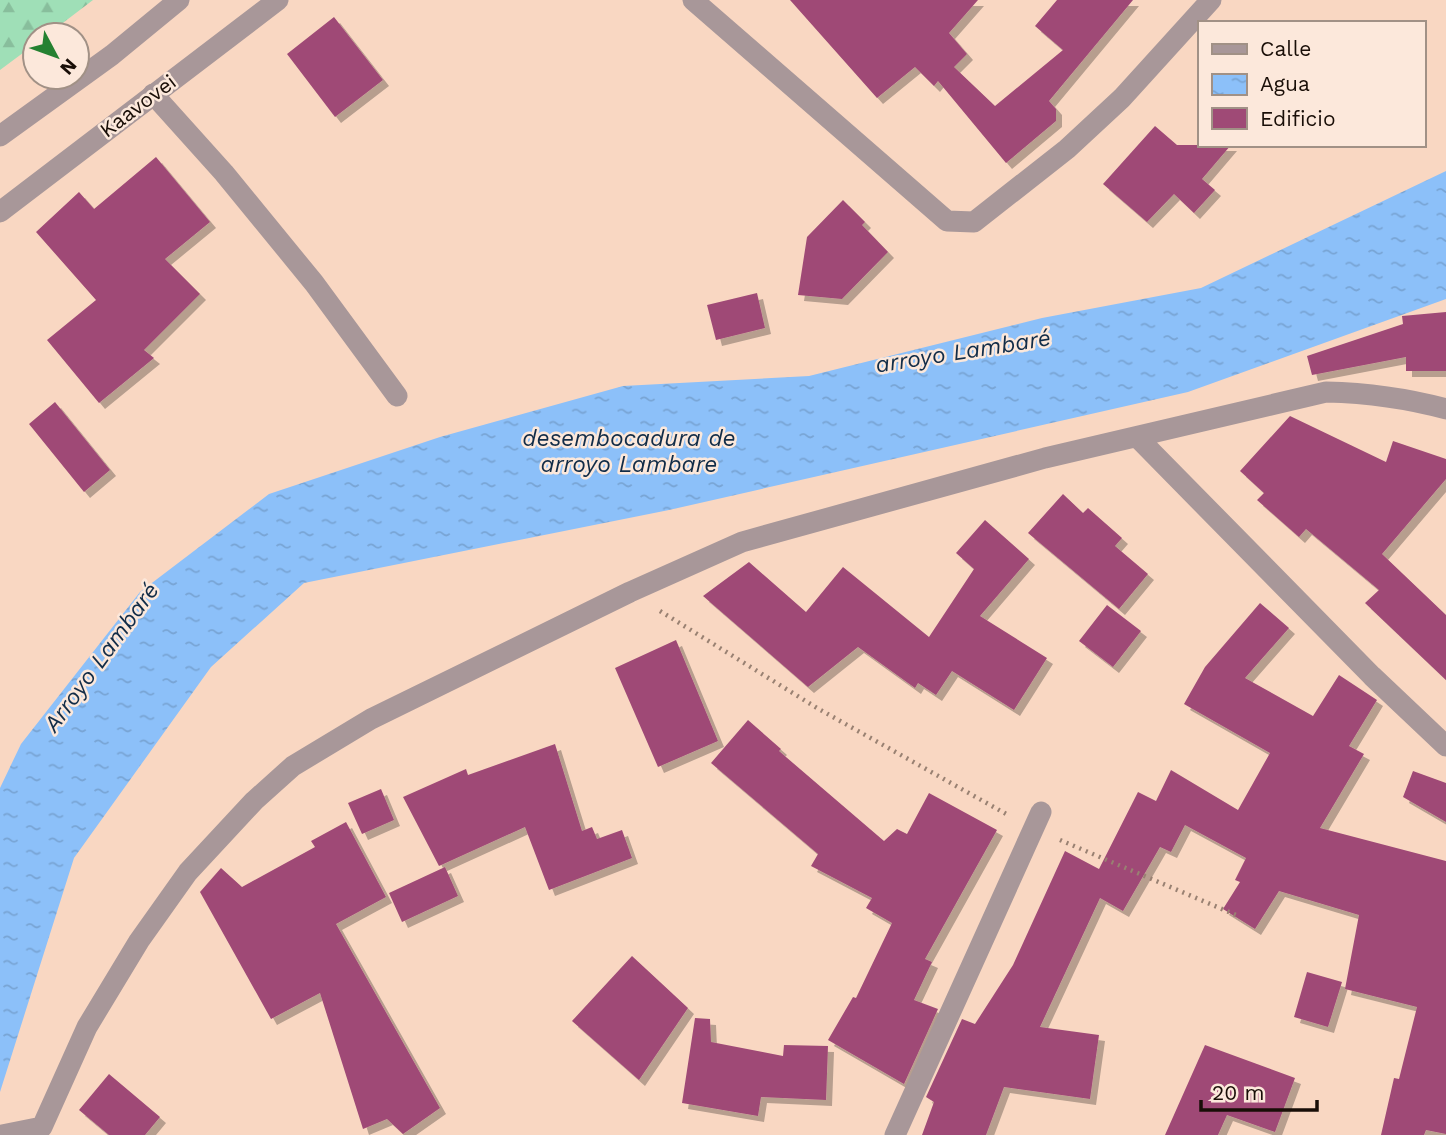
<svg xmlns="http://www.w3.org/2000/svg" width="1446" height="1135" font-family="'Work Sans',sans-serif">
  <defs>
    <pattern id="forest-firs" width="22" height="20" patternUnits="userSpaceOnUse" patternTransform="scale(1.75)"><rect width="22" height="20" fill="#9fdfb7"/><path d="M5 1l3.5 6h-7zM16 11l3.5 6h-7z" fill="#88be9c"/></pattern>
    <pattern id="water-ripples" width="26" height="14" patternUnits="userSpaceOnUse" patternTransform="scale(1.75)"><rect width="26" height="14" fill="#8cc0f9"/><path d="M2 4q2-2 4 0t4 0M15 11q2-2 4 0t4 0" fill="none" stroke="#78a4d4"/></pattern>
    <filter id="shadow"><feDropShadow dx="6" dy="6" stdDeviation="0" flood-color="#0004"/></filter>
  </defs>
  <rect width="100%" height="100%" fill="#f9d7c2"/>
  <path fill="url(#forest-firs)" d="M0 0H93L47 35H35V44L0 70Z"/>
  <path fill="url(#water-ripples)" d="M1446 171V299L1188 392 669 510 304 583 211 667 74 858 0 1092V788L21 744 140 592 269 494 440 437 623 386 809 376 1042 318 1201 288Z"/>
  <path fill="#9f4a76" filter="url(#shadow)" d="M790 0H978L949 33 967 54 954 67 995 106 1063 50 1035 26 1057 0H1133L1049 101 1056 109V121L1006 163 938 81 934 86 915 67 877 98Z
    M334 17 383 80 335 117 287 54Z
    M1155 126 1177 145H1231L1202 179 1215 190 1194 213 1174 194 1147 222 1103 184Z
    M156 157 210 222 165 259 200 294 144 350 154 358 99 403 47 340 96 300 36 232 79 192 94 209Z
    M843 200 865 222 862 225 888 252 842 299 798 295 807 237Z
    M757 293 765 328 716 340 707 305Z
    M1446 312V371H1406V357L1312 375 1307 356 1403 324 1402 316Z
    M55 402 110 470 84 492 29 424Z
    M1290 416 1386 462 1393 441 1446 459V479L1382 554 1446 615V680L1365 603 1379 590 1306 529 1299 537 1257 500 1264 493 1240 471Z
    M1063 494 1083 513 1088 508 1122 538 1115 546 1148 574 1119 609 1028 533Z
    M985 520 1029 559 980 616 1047 658 1014 710 952 671 936 695 918 683 915 688 858 647 808 687 703 596 749 562 806 612 843 567 929 637 974 569 956 553Z
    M1260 603 1289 628 1245 678 1313 716 1339 675 1377 700 1349 746 1364 754 1320 828 1446 861V1134L1426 1130 1424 1135H1381L1394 1078 1399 1079 1417 1007 1345 989 1359 915 1279 891 1255 929 1223 909 1240 882 1235 880 1246 858 1185 825 1171 852 1160 847 1123 911 1100 898 1040 1027 1099 1035 1090 1099 1004 1087 986 1135H922L934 1102 926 1097 962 1019 975 1024 1013 965 1065 851 1099 869 1138 792 1156 801 1171 770 1238 810 1270 753 1184 704 1205 667Z
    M1107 605 1141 631 1113 667 1079 641Z
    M676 640 718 741 658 767 615 668Z
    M748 720 781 749 779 751 884 841 897 829 907 834 929 793 997 830 925 959 932 962 914 1000 938 1009 904 1084 828 1040 853 997 856 998 892 923 866 908 872 898 811 866 818 854 711 763Z
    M555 744 582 831 592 827 597 839 622 830 632 858 549 890 525 827 439 866 403 797 466 769 468 775Z
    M1413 771 1446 783V822L1403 797Z
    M381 789 394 820 362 834 348 803Z
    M346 822 386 897 336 924 440 1108 403 1134 387 1119 363 1129 320 993 271 1019 200 892 221 868 242 887 315 847 311 841Z
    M445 867 458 896 402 922 389 893Z
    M632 956 688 1008 639 1080 572 1021Z
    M1307 972 1342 982 1328 1027 1294 1017Z
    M695 1018 710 1019 711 1042 783 1056 784 1045 828 1046 826 1100 761 1097 758 1116 682 1103Z
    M1205 1045 1295 1078 1275 1132 1227 1115 1218 1135H1165Z
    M109 1074 160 1117 145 1135H109L79 1110Z"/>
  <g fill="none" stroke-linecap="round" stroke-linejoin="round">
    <path stroke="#998172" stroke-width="4.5" stroke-dasharray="2 5" stroke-linecap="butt" d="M660 611 817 708 1008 815
      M1060 840 1236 915"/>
    <path stroke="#a89799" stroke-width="21" d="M153 94 224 173 314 283 397 396"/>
    <path stroke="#a89799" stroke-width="21" d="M693 0 947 221 974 222 1067 149 1122 98 1211 0
      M0 136 112 55 179 0
      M0 212 278 0
      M1137 437 1372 676 1446 746
      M2 1135 42 1127 87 1027 139 941 188 872 254 801 293 766 371 719 630 592 742 542 1045 458 1326 392C1367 393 1406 398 1446 409
      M895 1135 1041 812"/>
  </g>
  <g text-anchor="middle" stroke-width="5" stroke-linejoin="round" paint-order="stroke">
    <g font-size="21" fill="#190e07" stroke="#fce8db">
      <text transform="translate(138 106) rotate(-37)" y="7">Kaavovei</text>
    </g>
    <g font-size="23" font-style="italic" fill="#112c48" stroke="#fce8db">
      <text transform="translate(963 351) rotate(-9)" y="8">arroyo Lambaré</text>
      <text x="629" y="446">desembocadura de<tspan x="629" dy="26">arroyo Lambare</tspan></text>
      <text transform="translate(101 657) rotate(-54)" y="8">Arroyo Lambaré</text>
    </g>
  </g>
  <rect x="1198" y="21" width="228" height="126" fill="#fce8db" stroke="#a19186" stroke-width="2"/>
  <rect x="1212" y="44" width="35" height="10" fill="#a89799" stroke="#a19186" stroke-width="2"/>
  <text x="1260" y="56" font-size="21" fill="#190e07">Calle</text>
  <rect x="1212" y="74" width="35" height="21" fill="url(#water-ripples)" stroke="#a19186" stroke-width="2"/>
  <text x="1260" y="91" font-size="21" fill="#190e07">Agua</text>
  <rect x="1212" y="108" width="35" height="21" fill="#9f4a76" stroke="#a19186" stroke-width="2"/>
  <text x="1260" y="126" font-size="21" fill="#190e07">Edificio</text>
  <g transform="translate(56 56) rotate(131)"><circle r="33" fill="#fce8db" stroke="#a19186" stroke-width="2"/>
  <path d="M0-5L12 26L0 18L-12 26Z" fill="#258131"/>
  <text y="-10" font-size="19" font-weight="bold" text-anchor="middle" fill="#190e07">N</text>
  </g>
  <path d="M1201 1100v10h116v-10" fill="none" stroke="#190e07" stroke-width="3.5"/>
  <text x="1212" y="1100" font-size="21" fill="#190e07" stroke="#fce8db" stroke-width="5" paint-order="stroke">20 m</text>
</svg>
